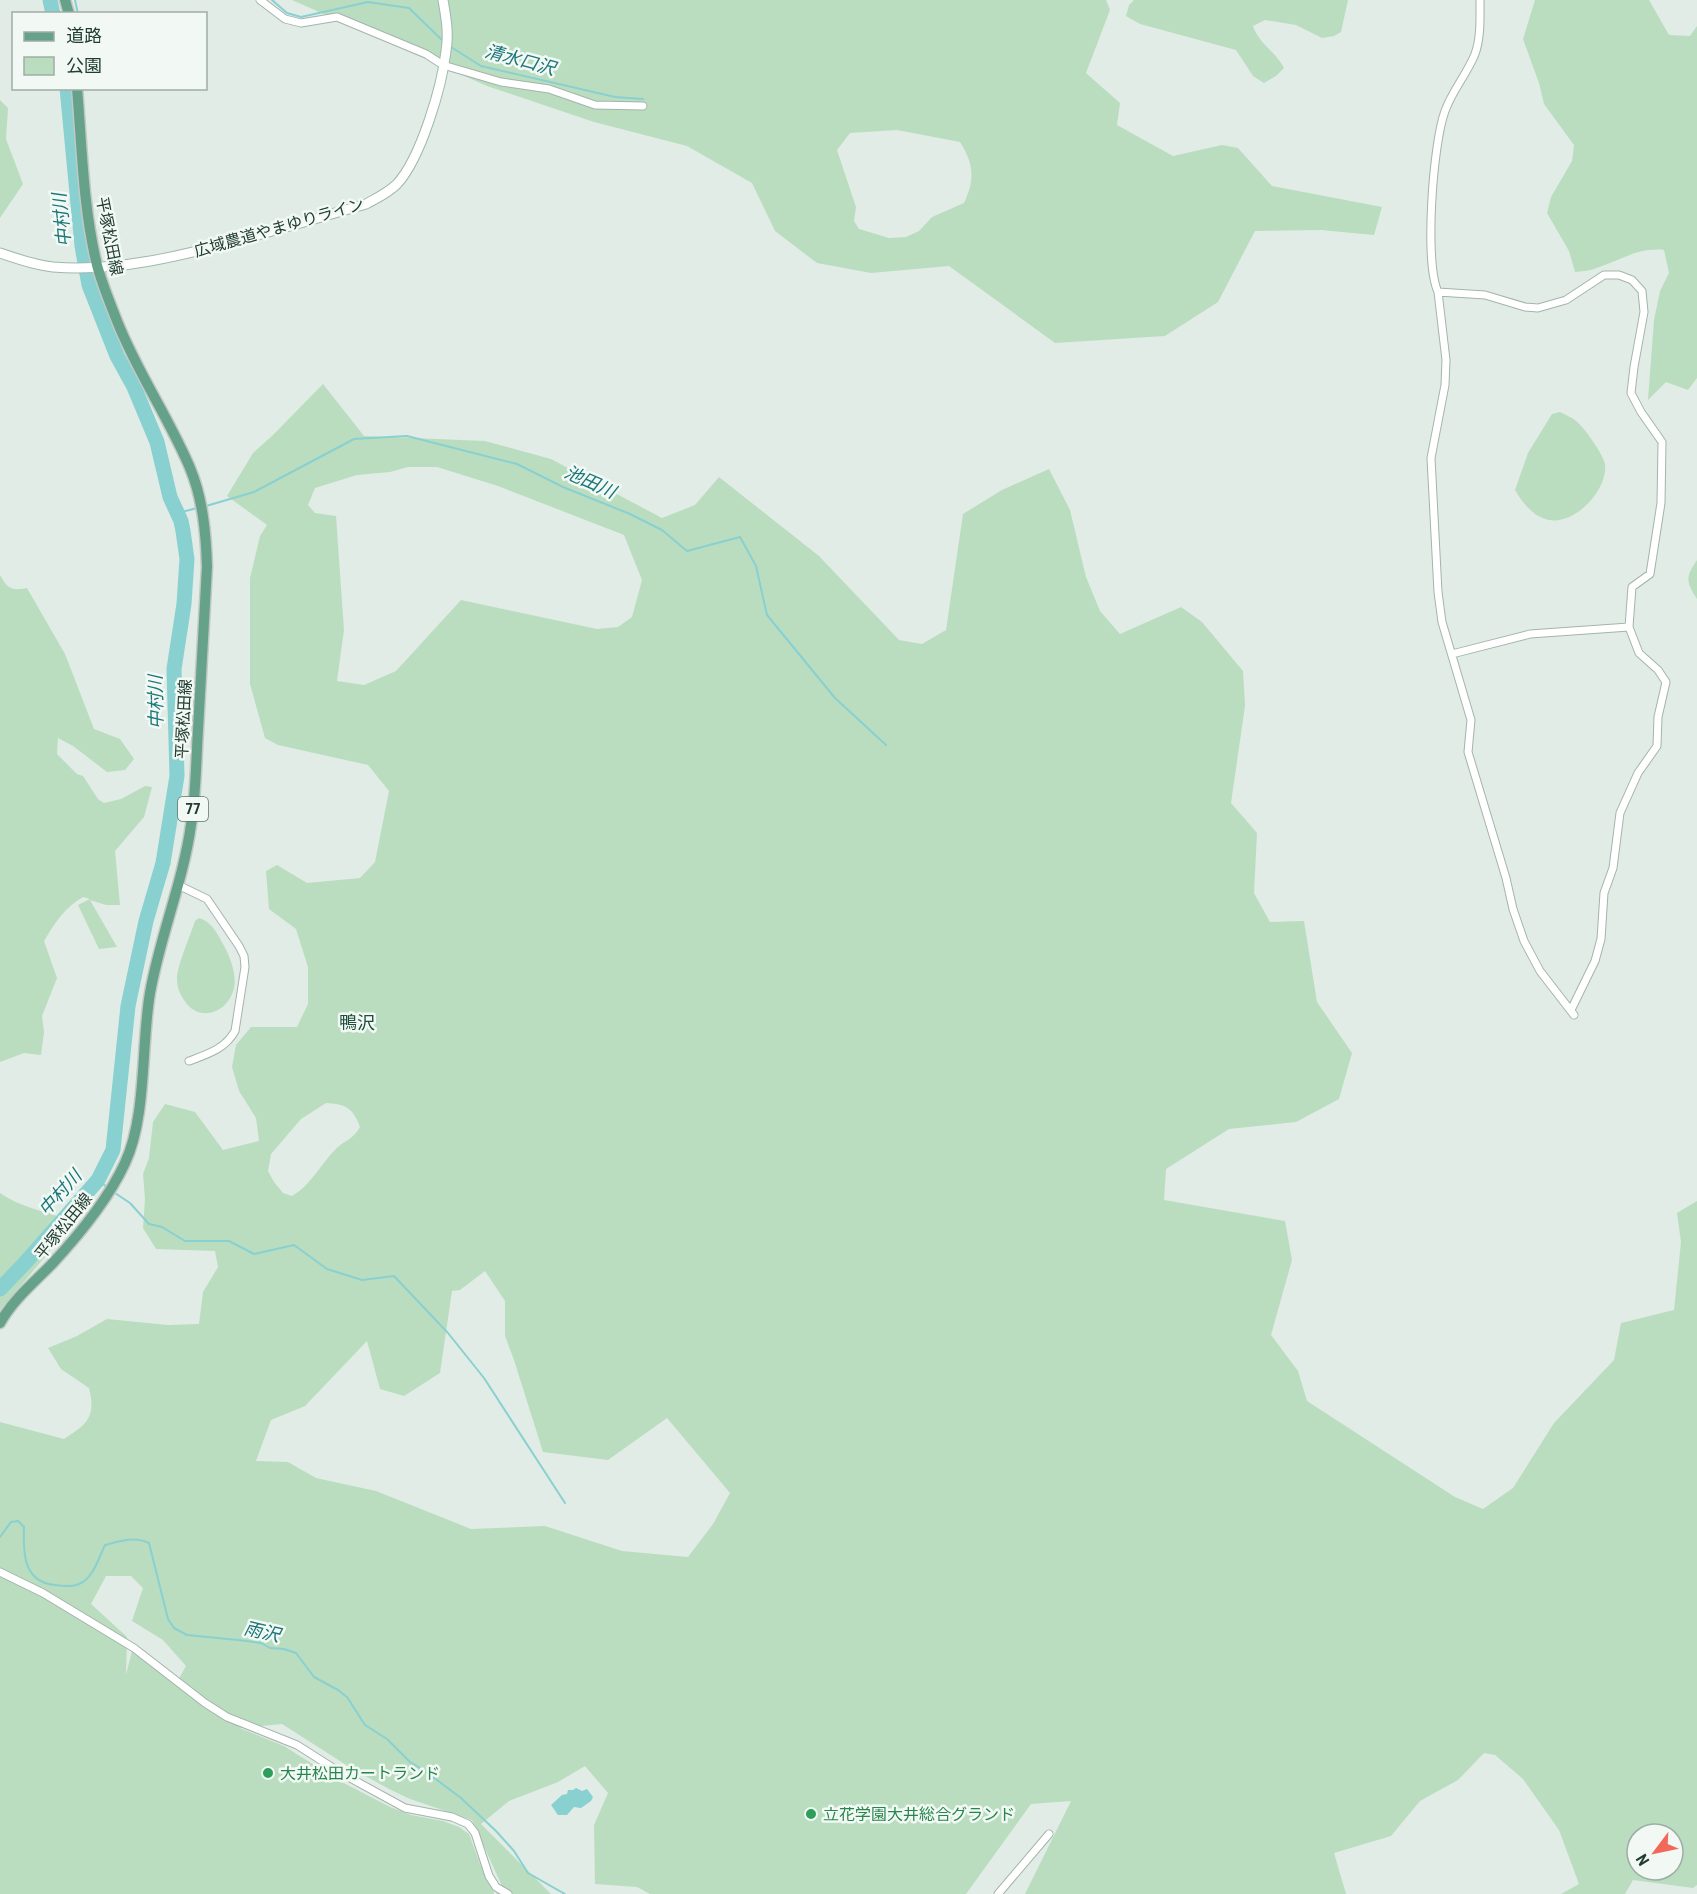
<svg xmlns="http://www.w3.org/2000/svg" width="1697" height="1894" font-family="'Roboto Condensed','Noto Sans JP',sans-serif">
  <rect width="100%" height="100%" fill="#e1ece6"/>
  <path fill="#baddbf" fill-rule="evenodd" d="M292 0H1106L1110 10 1086 73 1120 103 1117 125 1173 156 1222 145 1238 148 1272 186 1382 207 1374 235 1321 230 1255 231 1218 302 1165 336 1055 343 949 266 871 273 817 263 775 231 752 183 687 146 594 122 487 86ZM897 130 960 142C974 164 975 180 964 203L932 217 919 231 906 237 889 238 859 229 854 221 856 207 837 150 850 133Z
    M1134 0H1348L1341 32 1334 36 1322 38 1296 25 1265 20 1253 26C1259 44 1276 52 1284 68L1276 76 1264 83 1253 76 1236 50 1140 24 1126 16 1129 5Z
    M1535 0H1649L1669 35 1690 36 1697 26V378L1688 390 1666 382 1648 400 1654 320 1660 291 1669 273 1664 250C1638 247 1619 261 1594 269 1588 271 1581 271 1575 272L1569 251 1547 213 1551 197 1572 161 1574 145 1544 104 1539 83 1523 39Z
    M0 100 8 108 6 139 23 184 0 218Z
    M323 384 364 436 485 441 551 459 662 518 695 505 719 477 819 556 899 640 922 644 946 630 963 514 1002 490 1049 469 1070 510 1086 577 1100 611 1120 634 1181 607 1202 622 1243 671 1245 706 1231 803 1257 833 1254 893 1270 922 1304 921 1317 1002 1352 1053 1339 1099 1296 1122 1229 1129 1166 1169 1164 1200 1285 1221 1292 1260 1271 1335 1298 1371 1307 1401 1455 1497 1483 1509 1513 1488 1554 1423 1614 1360 1621 1323 1674 1310 1681 1242 1677 1213 1697 1201V1885L1693 1888 1633 1880 1625 1894H1561L1579 1884 1559 1830 1523 1779 1495 1755 1484 1753 1458 1780 1420 1801 1391 1836 1334 1853 1346 1894H1025L1071 1801 1031 1804 966 1894H650L637 1887 595 1884 594 1825 608 1793 585 1766 558 1782 509 1801 481 1824 551 1894H496L502 1886 472 1820 410 1799 389 1789 351 1768 282 1724 240 1728 284 1746 338 1780 390 1807 411 1815 443 1821 459 1827 469 1834 480 1864 493 1888 494 1894H0V1422L64 1439C88 1424 96 1416 89 1388L61 1369 48 1348 77 1336 107 1319 168 1325 199 1324 203 1292 218 1267 215 1251 156 1249 143 1228 145 1199 143 1174 149 1158 153 1122 165 1104 195 1112 223 1150 259 1141 256 1118 239 1091 232 1067 236 1045 251 1027H297L308 1004V967L296 929 269 909 266 871 277 865 307 883 360 878 375 862 389 791 368 765 278 745 265 738 250 684V578L260 536 267 525 227 496 253 453 273 435ZM408 467H437L498 486 624 535 642 580 632 617 618 627 597 629 461 600 396 671 364 685 337 681 344 630 336 516 315 513 308 505 315 488 357 475 390 472ZM326 1103C346 1104 353 1108 360 1127 352 1141 344 1140 335 1150 320 1165 311 1185 292 1196L283 1193 274 1182 268 1171 271 1154 301 1119ZM485 1271 505 1301V1336L514 1360 543 1452 608 1460 667 1418 730 1493 713 1524 688 1557 622 1551 545 1526 471 1529 376 1491 316 1478 288 1462 256 1461 271 1420 305 1406 367 1341 380 1389 404 1396 440 1373 452 1291 460 1290ZM106 1576H131L143 1588 132 1621 163 1640 186 1666 176 1684 132 1651 126 1675 127 1637 91 1604ZM1637 1834H1673V1870H1637Z
    M1560 412C1565 415 1572 417 1576 421 1584 427 1603 454 1605 464 1608 490 1575 525 1549 520 1533 517 1522 502 1515 490L1528 453 1552 414Z
    M1697 560V599C1686 581 1685 578 1697 560Z
    M0 575C7 589 13 591 27 588L65 654 94 729 120 739 134 759 125 770 107 772 73 746 58 738 57 754 77 774 83 776 98 799 104 803 121 799 145 786 152 787 144 817 115 851 120 905H106L90 900 117 947 99 949 78 905 90 899 83 897C64 908 55 923 44 941L57 978 42 1016 44 1032 41 1055 24 1053 0 1062Z
    M199 918C212 922 217 933 223 944 230 956 237 975 234 988 228 1014 198 1023 184 1000 179 993 177 986 177 978 177 966 191 934 195 921Z
    M0 1193C16 1204 36 1210 55 1215L65 1228 45 1257 0 1310Z"/>
  <path fill="#89d0d1" d="M576 1788 582 1791 587 1789 593 1797 591 1801 581 1808 574 1807 567 1815H558L551 1805 562 1795 567 1794 568 1790H573Z"/>
  <g fill="none" stroke-linecap="round" stroke-linejoin="round">
    <path stroke="#89d0d1" stroke-width="2" d="M75 0 78 14
      M272 0 287 13 301 17 368 2 409 8 444 42
      M451 47 481 66 615 97 643 99
      M206 506 254 492 354 439 407 436 517 464 563 487 630 514 662 530 687 551 740 537 756 566 767 615 835 698 886 745
      M178 513 197 508
      M98 1180 108 1188
      M112 1191 130 1203 149 1224 162 1227 185 1241H229L254 1254 294 1245 327 1269 362 1280 394 1276 448 1333 484 1378 565 1503
      M0 1537 11 1522 18 1521 24 1527C23 1553 23 1582 55 1585 62 1586 73 1587 79 1584 93 1579 99 1557 105 1545 120 1541 134 1536 149 1543L168 1619 174 1628 187 1635 238 1640 261 1643 270 1648 284 1649 296 1653 314 1677 338 1690 347 1697 365 1725 387 1739 410 1762 425 1771 461 1798 496 1831 514 1851 528 1873 565 1894"/>
    <path stroke="#89d0d1" stroke-width="15" d="M50 0 53 14
      M0 1289 24 1264 98 1180 113 1150 128 1006 146 921 163 863 177 776 174 669 184 604 187 559 183 531 181 521 170 497 157 442 134 387 117 356 89 285 82 246 67 88"/>
    <defs>
      <path id="street" d="M260 0 285 19 301 23 337 17 426 54 443 65 501 82 549 89 595 105 643 106
        M1480 0C1480 17 1481 38 1475 54 1467 74 1452 91 1445 111 1433 143 1424 261 1438 292L1446 360 1445 385 1431 458 1438 592 1442 622 1471 720 1468 752 1506 878 1513 909 1524 941 1540 971 1574 1015
        M1438 292 1485 295 1525 307 1538 308 1566 300 1604 275H1619L1632 280 1642 291 1644 312 1634 367 1631 393 1641 412 1662 442 1661 503 1650 574 1632 587 1629 627 1639 653 1658 670 1666 682 1658 717 1657 746 1638 773 1620 813 1613 868 1604 893 1601 939 1595 961 1571 1010
        M1452 654 1530 634 1629 627
        M178 885 207 899 239 946 244 956 245 967 235 1031C225 1049 208 1054 189 1061
        M0 1572 43 1593 134 1648 205 1703 227 1717 297 1745 341 1773 405 1808 452 1817 468 1824 475 1833 489 1876 496 1887 508 1894
        M998 1894 1049 1834"/>
      <path id="secondary" d="M0 253C17 259 35 265 53 267 117 272 181 256 243 239 284 228 325 216 366 204 377 198 388 193 397 184 421 158 442 86 446 51 449 34 446 17 443 0"/>
      <path id="primary" d="M65 0 69 14
        M0 1323C12 1301 33 1283 51 1265 79 1235 108 1200 125 1163 147 1116 141 1045 150 993 160 936 183 882 191 825 196 794 196 762 198 730 201 676 204 621 207 567 206 534 203 499 190 468 169 418 137 372 117 321 110 303 102 284 97 265 83 208 82 147 77 88"/>
    </defs>
    <use href="#street" stroke="#a4b4ac" stroke-width="9"/>
    <use href="#secondary" stroke="#a0b8ac" stroke-width="11"/>
    <use href="#primary" stroke="#c1c9c5" stroke-width="13"/>
    <use href="#street" stroke="#fff" stroke-width="7"/>
    <use href="#secondary" stroke="#fff" stroke-width="9"/>
    <use href="#primary" stroke="#66a18a" stroke-width="10"/>
  </g>
  <g fill="#2e9e5b" stroke="#f2f8f4" stroke-width="2">
    <circle cx="268" cy="1773" r="6"/>
    <circle cx="811" cy="1814" r="6"/>
  </g>
  <g text-anchor="middle" stroke-width="5" stroke-linejoin="round" paint-order="stroke">
    <rect fill="#f2f8f4" stroke="#60756c" stroke-width="1.5" x="178" y="797" width="30" height="24" rx="4.5"/>
    <g font-size="15" font-weight="bold" fill="#213d31">
      <text x="193" y="814">77</text>
    </g>
    <g font-size="16" fill="#213d31" stroke="#f2f8f4">
      <text transform="translate(279 227) rotate(-16)" y="6">広域農道やまゆりライン</text>
      <text transform="translate(110 236) rotate(79)" y="6">平塚松田線</text>
      <text transform="translate(183 719) rotate(-87)" y="6">平塚松田線</text>
      <text transform="translate(63 1226) rotate(-51)" y="6">平塚松田線</text>
    </g>
    <g font-size="16" fill="#27864d" stroke="#f2f8f4" text-anchor="start">
      <text x="280" y="1779">大井松田カートランド</text>
      <text x="823" y="1820">立花学園大井総合グランド</text>
    </g>
    <g font-size="18" font-style="italic" fill="#1b7679" stroke="#f2f8f4">
      <text transform="translate(520 60) rotate(15)" y="6">清水口沢</text>
      <text transform="translate(62 220) rotate(-96)" y="6">中村川</text>
      <text transform="translate(590 482) rotate(24)" y="6">池田川</text>
      <text transform="translate(156 702) rotate(-91)" y="6">中村川</text>
      <text transform="translate(60 1193) rotate(-48)" y="6">中村川</text>
      <text transform="translate(262 1632) rotate(13)" y="6">雨沢</text>
    </g>
    <g font-size="18" fill="#1d4f3c" stroke="#f2f8f4">
      <text x="357" y="1029">鴨沢</text>
    </g>
  </g>
  <rect x="12" y="12" width="195" height="78" fill="#f2f8f4" stroke="#9eada6" stroke-width="1.5"/>
  <rect x="24" y="32" width="30" height="9" fill="#66a18a" stroke="#9eada6" stroke-width="1.5"/>
  <text x="66" y="42" font-size="18" fill="#213d31">道路</text>
  <rect x="24" y="57" width="30" height="18" fill="#baddbf" stroke="#9eada6" stroke-width="1.5"/>
  <text x="66" y="72" font-size="18" fill="#213d31">公園</text>
  <g transform="translate(1655 1852) rotate(238)"><circle r="28" fill="#f2f8f4" stroke="#9eada6" stroke-width="1.5"/>
  <path d="M0-4.5L10 22L0 15L-10 22Z" fill="#f26959"/>
  <text y="-9" font-size="16" font-weight="bold" text-anchor="middle" fill="#213d31">N</text>
  </g>
</svg>
